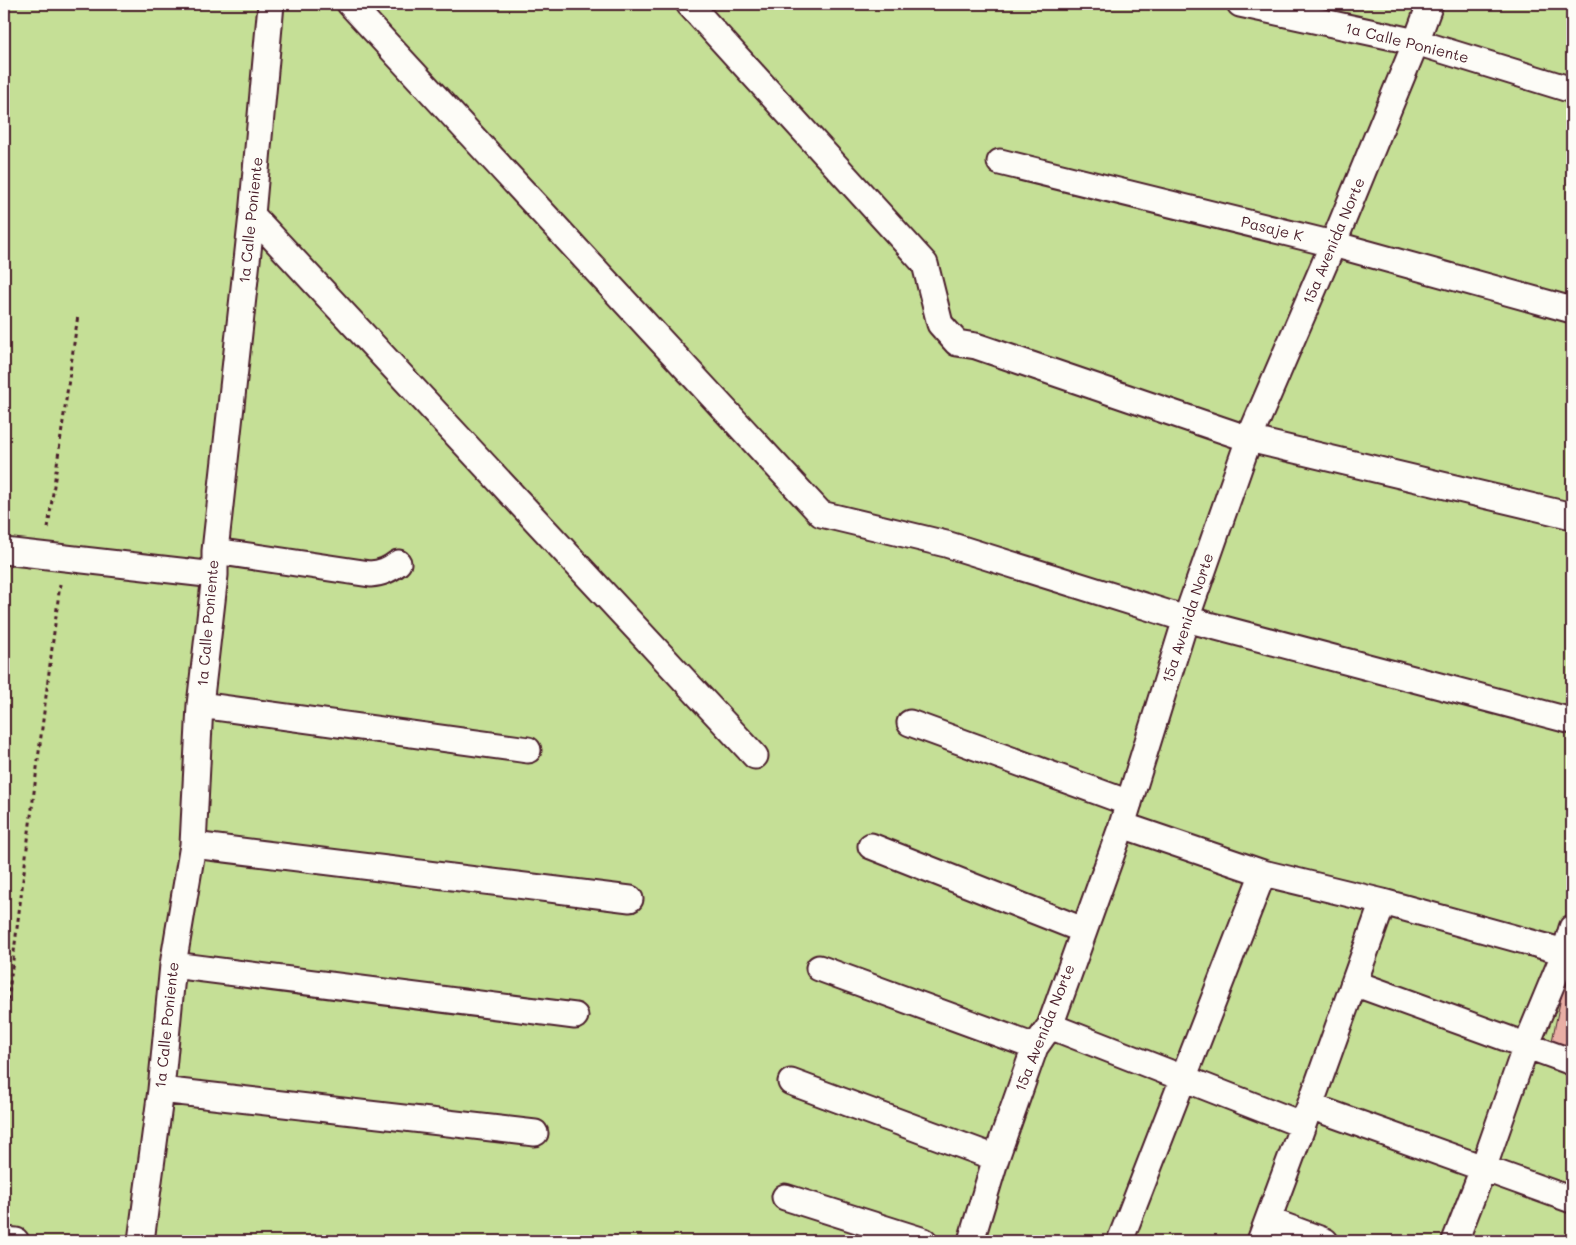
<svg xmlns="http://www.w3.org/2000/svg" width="1576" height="1245" font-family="Mali,sans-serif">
  <rect width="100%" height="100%" fill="#f7e5de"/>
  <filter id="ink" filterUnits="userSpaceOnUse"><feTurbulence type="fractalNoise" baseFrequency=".02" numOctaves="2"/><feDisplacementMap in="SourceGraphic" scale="10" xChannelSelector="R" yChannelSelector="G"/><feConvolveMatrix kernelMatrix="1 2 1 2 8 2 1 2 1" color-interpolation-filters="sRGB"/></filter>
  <g filter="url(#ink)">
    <path fill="#c5df96" stroke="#887f60" d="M4 4H1572V1241H4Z"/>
    <path fill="#e9afa5" stroke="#4a1f2b" d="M1567 968 1572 969V1050L1551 1046Z"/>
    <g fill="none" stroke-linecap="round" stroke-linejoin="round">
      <defs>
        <path id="street" d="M350 4 821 514 946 544 1186 619 1572 721
          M689 4 925 264 940 324 957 343 976 346 1249 439 1572 516
          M1240 4 1416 42 1572 90
          M1000 162 1333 244 1572 310
          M252 215 755 756
          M4 551 215 575
          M215 551 370 574C382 573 389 570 398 563
          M200 705 528 750
          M910 723 1129 803
          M1122 825 1263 873 1383 902 1572 954
          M193 845 630 899
          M871 846 1083 930
          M173 965 575 1016
          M819 968 1035 1047
          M1354 983 1572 1062
          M1050 1026 1303 1125
          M791 1082 996 1158
          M161 1090 535 1133
          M1310 1106 1572 1200
          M785 1197 924 1241
          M1268 1220 1325 1241
          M4 1240 16 1241
          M141 1241 161 1090 173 965 193 845 200 705 215 575V551L252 215 271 4
          M971 1241 996 1158 1035 1047 1050 1026 1122 825 1186 619 1249 439 1333 244 1416 42 1430 4
          M1120 1241 1263 873
          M1260 1241 1303 1125 1383 902
          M1455 1241 1483 1169 1526 1046 1565 952 1572 928"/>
      </defs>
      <use href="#street" stroke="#4a1f2b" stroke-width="29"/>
      <path stroke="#4a1f2b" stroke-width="3" stroke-dasharray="4 4" stroke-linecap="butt" d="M48 528 78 315
        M4 1032 60 584"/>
      <use href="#street" stroke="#fdfcf7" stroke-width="25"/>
    </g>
  </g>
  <g text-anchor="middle" stroke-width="4" stroke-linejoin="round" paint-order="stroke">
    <g font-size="15" fill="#4a1f2b" stroke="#fdfcf7">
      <text transform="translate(1407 43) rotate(14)" y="5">1a Calle Poniente</text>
      <text transform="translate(251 220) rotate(-84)" y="5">1a Calle Poniente</text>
      <text transform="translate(1272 229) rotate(14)" y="5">Pasaje K</text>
      <text transform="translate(1334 241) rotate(-67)" y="5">15a Avenida Norte</text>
      <text transform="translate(1188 618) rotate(-72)" y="5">15a Avenida Norte</text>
      <text transform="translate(208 623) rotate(-85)" y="5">1a Calle Poniente</text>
      <text transform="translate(167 1025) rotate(-84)" y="5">1a Calle Poniente</text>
      <text transform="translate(1045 1028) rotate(-68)" y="5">15a Avenida Norte</text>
    </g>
  </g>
  <rect width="1576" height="1245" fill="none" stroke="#fdfcf7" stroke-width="20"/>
  <rect x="10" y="10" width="1556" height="1225" fill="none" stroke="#4a1f2b" stroke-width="2" filter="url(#ink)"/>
</svg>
